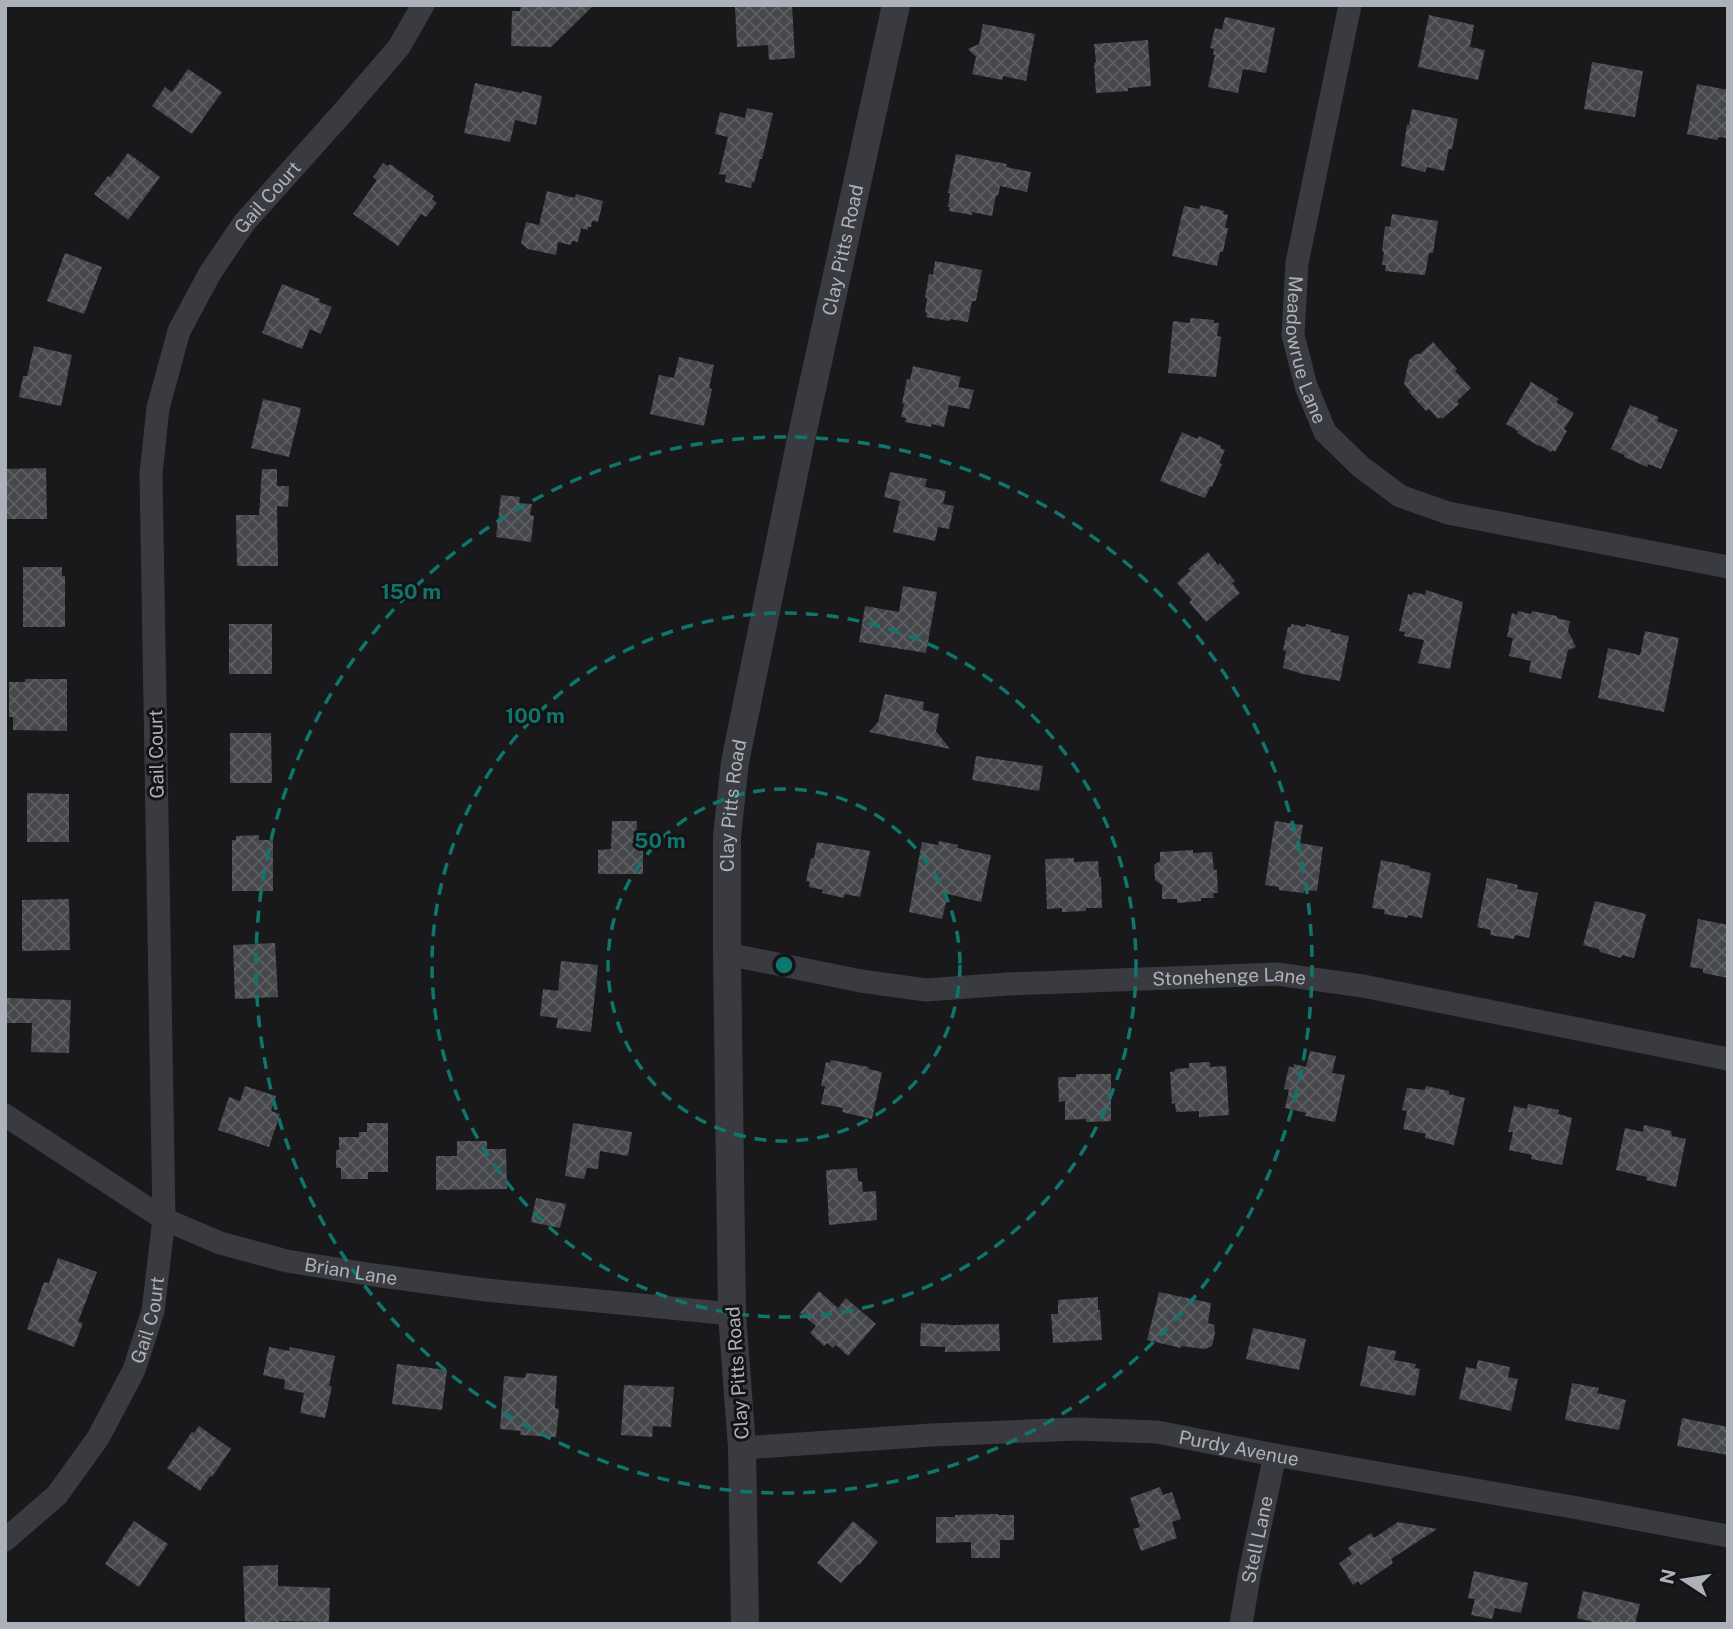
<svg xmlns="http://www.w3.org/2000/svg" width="1733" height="1629" font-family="'Public Sans',sans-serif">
  <defs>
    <pattern id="building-cross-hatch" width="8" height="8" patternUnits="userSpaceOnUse" patternTransform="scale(1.75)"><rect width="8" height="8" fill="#46474b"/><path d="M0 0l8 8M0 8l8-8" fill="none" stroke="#5e5f63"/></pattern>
  </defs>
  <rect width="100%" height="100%" fill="#19191b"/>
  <path fill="url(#building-cross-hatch)" d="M521 5H594L551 47 511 46 512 11H520Z
    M750 5H792L795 58 769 60 768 45 737 47 735 7Z
    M1429 15 1474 25 1470 47 1485 50 1478 80 1418 67Z
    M1225 17 1275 28 1266 73 1243 69 1238 93 1208 87 1215 55H1213L1214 49 1210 48 1215 28 1222 30Z
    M983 24 1035 34 1026 81 1003 76 1002 80 972 74 976 57 968 49 979 44Z
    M1148 40 1151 86 1128 88V91L1096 93 1094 63 1096 62 1094 44Z
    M1592 62 1643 71 1635 117 1584 109Z
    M188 69 222 92 192 134 152 106 165 87 172 92Z
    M475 83 522 93V91L542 96 536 125 515 120 510 142 464 133Z
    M1697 84 1728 90V138L1719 137 1717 140 1687 134Z
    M747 108 773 113 762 159H760L754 183 752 182 751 188 725 182 726 175 719 174 728 137 715 134 720 112 745 118Z
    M1412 109 1458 119 1452 149H1449L1444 171 1427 167 1425 172 1401 166 1407 124 1409 125Z
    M128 153 160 177 128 220 94 194 108 176 110 177Z
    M956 154 1007 164 1006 167 1031 172 1027 192 1000 186 998 196 996 195 992 216 972 212V215L949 211 950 207H948L950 193H948Z
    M383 163 388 166 390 164 434 196 432 199 437 203 426 217 421 214 398 246 353 214 377 180 373 177Z
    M547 191 575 198 576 194 603 201 598 222 592 221 591 227H588V230L581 228 578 242 572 241 571 245 558 242 556 255 528 249 521 243 526 222 539 225Z
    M1201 205 1224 211 1223 214 1228 215 1225 228H1228L1223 252H1220L1217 266 1172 256 1184 206 1199 209Z
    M1392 214 1438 221 1433 253H1429L1425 275 1385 271 1386 265H1382L1384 252H1382L1385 226 1390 227Z
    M65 253 102 267 84 314 47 301Z
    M935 261 982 270 976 301H972L968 322 950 319 949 321 926 317 927 313 925 312 927 298H925L929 274 933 275Z
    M282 284 320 299 319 302 332 307 321 334 310 329 302 349 262 333Z
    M1190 318 1214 320V323H1219L1217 336 1221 337 1216 377 1168 373 1173 321 1190 323Z
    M1433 342 1457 369 1455 371 1471 388 1457 401 1459 404 1442 419 1441 417 1438 419 1429 409 1426 411 1409 392 1410 391 1404 384 1409 360 1416 354H1420Z
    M34 346 72 355 61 406 19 397 23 376H27Z
    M679 357 714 365 709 388 712 389 704 426 650 414 659 375 674 378Z
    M913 366 961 377 958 387 974 390 969 409 949 405 944 427 932 424 931 427 905 422 906 418 901 417 904 404 902 403 907 379 910 380Z
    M1531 382 1559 399 1556 402 1574 413 1564 429 1567 431 1555 452 1552 450 1551 452 1539 445V446L1517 433 1518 431 1506 424Z
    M263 399 301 408 289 457 251 448Z
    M1630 405 1659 417 1657 421 1678 430 1661 469 1648 464 1647 467 1624 457V455L1611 449Z
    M1182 432 1197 439 1199 436 1221 446 1220 448 1225 450 1219 463 1222 464 1212 487H1210L1205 498 1160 481Z
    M46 468 47 519H5V469Z
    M262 469H277V486H289L288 507 277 506 278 566H237L236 515H259Z
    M890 472 927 479 925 487 946 491 943 504 954 506 949 529 938 527 935 541 893 532 900 501 884 497Z
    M501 495 520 497 519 503 532 504 530 515 534 516 531 542 496 537Z
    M1208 552 1218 565 1220 563 1235 581 1232 583 1240 593 1206 622 1189 602 1192 600 1177 583 1190 571 1188 569Z
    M23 567H62V576H65V627H23Z
    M903 586 937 592 926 653 859 642 865 606 899 612Z
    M1426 590 1463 602 1450 669 1418 663 1424 640 1404 636 1405 632 1399 631 1408 594 1412 595 1413 592 1425 595Z
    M1518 611 1531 614 1532 611 1557 616V618L1570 621 1568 631 1576 647 1568 650 1561 679 1529 672 1531 661 1509 656 1513 638 1507 637 1512 613 1517 615Z
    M229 624H272V674H229Z
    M1291 624 1306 627V624L1331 630 1330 632 1349 636 1340 681 1303 674 1283 668 1286 651 1283 650 1288 627H1291Z
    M1645 631 1679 638 1664 712 1598 698 1608 648 1640 655Z
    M25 679H67V731L13 730V717H9V682H25Z
    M885 694 924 702 923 710 939 714 936 731 950 749 869 732 878 722Z
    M230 733H271L272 783H230Z
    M976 756 1043 766 1039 791 972 780Z
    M27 793 69 794V842H27Z
    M612 821H637V833H643V874H598V850L611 849Z
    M1275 821 1303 825 1300 843 1323 847 1317 891 1305 890 1304 893 1279 890V887L1265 885Z
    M259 835V840H273V891H232V840H236V836Z
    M939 841 958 845 957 848 991 855 981 902 948 894 942 919 909 912 922 842 938 845Z
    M817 842 870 851 860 897 845 894 844 898 822 893 823 890 809 887 810 882 806 881 811 858H814Z
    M1193 850V853L1212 852 1214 870H1217L1218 893H1213L1214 898H1201V901L1177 903V899H1162V885L1155 880 1154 865 1160 861V852Z
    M1074 858V862L1098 861 1099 877H1101L1102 908H1086V911L1062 912V908L1047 909 1045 859Z
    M1381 860 1410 866V868L1431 873 1422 918 1408 915 1407 918 1384 914 1385 910 1372 908Z
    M1487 878 1518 885 1517 889 1538 893 1529 938 1515 935 1514 939 1490 935 1491 930 1477 927Z
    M69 899 70 950 22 951V900Z
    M1595 901 1646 914 1634 958 1622 955 1621 958 1600 952 1599 949 1583 945Z
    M1698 919 1728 925V978L1703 973V969L1690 967Z
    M275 943 278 997 235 999 233 945Z
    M561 961 598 965 591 1032 556 1028 558 1018 540 1016 543 989 558 991Z
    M7 998 71 1000 69 1053 31 1052 32 1023H7Z
    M1310 1051 1336 1056 1332 1073 1345 1075 1335 1122 1305 1116 1306 1113 1285 1108 1289 1090 1284 1089 1289 1066 1293 1068 1294 1064 1306 1067Z
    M831 1060 869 1067 868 1069 882 1072 872 1119 842 1112 843 1108 821 1104 825 1086H821L826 1062 830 1063Z
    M1210 1062V1067L1226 1066 1229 1115 1199 1117V1111L1176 1112 1175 1103 1172 1104 1170 1072 1175 1071V1069L1189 1068V1063Z
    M1076 1074H1111V1121L1086 1122V1119L1065 1120V1101L1059 1102 1058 1077H1076Z
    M245 1086 276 1096 271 1111 280 1114 269 1147 218 1130 229 1097 240 1101Z
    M1426 1086 1449 1091V1094L1465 1098 1454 1145 1425 1138 1426 1134 1403 1129 1407 1111 1402 1110 1407 1088 1425 1090Z
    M1528 1104 1559 1110 1558 1114 1572 1118 1562 1165 1531 1159 1532 1155 1509 1150 1513 1132H1508L1514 1106 1527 1109Z
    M367 1123H388V1172H368V1179H341V1168H336V1150H339V1137H359V1132H367Z
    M573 1123 632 1132 628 1156 600 1151 598 1169 587 1168 584 1179 565 1176Z
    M1644 1125 1671 1131 1672 1136 1686 1139 1676 1187 1646 1180 1647 1177 1616 1170 1625 1128 1643 1132Z
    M457 1141H487V1149H506L507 1189 436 1190V1156H457Z
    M857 1168 858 1181 862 1182 863 1192 876 1191 877 1220 829 1225 826 1170Z
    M536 1198 566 1204 560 1228 531 1222Z
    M58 1258 97 1272 78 1322 83 1323 74 1347 27 1329 44 1282 49 1283Z
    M819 1291 838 1308 846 1298 876 1324 848 1356 836 1345 833 1348 827 1343 824 1346 810 1333 816 1326 800 1313Z
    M1159 1292 1211 1303 1208 1323 1214 1325 1215 1333 1212 1346 1205 1349 1181 1346V1348L1147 1340Z
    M1098 1297V1310H1100L1102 1340 1053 1343 1051 1314H1058V1300Z
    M921 1323 954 1325 999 1324 1000 1351 945 1352V1347L920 1346Z
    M1253 1328 1306 1339 1299 1370 1246 1359Z
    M1368 1346 1396 1351 1394 1360 1416 1364 1415 1368 1420 1369 1415 1396 1360 1386Z
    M269 1347 289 1351 290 1347 335 1356 329 1386H332L325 1418 300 1413 304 1393 284 1389 285 1380 263 1375Z
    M1478 1360 1510 1367 1508 1377 1518 1379 1511 1411 1459 1399 1466 1367 1476 1369Z
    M397 1364 447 1370 442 1410 392 1404Z
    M526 1373 557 1376 555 1408 559 1409 556 1437 520 1435 521 1431 500 1429 504 1376 525 1378Z
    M1572 1383 1599 1388 1597 1393 1626 1400 1619 1430 1565 1420Z
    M624 1385 674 1387 671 1427 653 1426 652 1437 621 1435Z
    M1682 1418 1728 1427V1455L1677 1446Z
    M199 1426 231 1449 212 1477 210 1476 200 1491 167 1468 192 1432 194 1433Z
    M1160 1487 1163 1495 1172 1492 1181 1519 1172 1522 1177 1538 1141 1551 1133 1529 1140 1527 1130 1498Z
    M998 1514V1515H1014V1540H1000V1558H971V1542L936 1543V1517H955V1515Z
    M134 1521 168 1544 139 1587 105 1564Z
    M853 1521 878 1542 859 1565 858 1564 841 1583 817 1563Z
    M1398 1522 1437 1529 1391 1559 1393 1563 1361 1585 1358 1581 1353 1585 1339 1563 1352 1554 1348 1548 1371 1533 1374 1538Z
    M278 1565V1586L330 1588 329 1622 279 1621V1624H245L243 1566Z
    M1474 1571 1528 1583 1521 1613 1495 1608 1492 1619 1471 1615 1475 1599 1468 1598Z
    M1583 1591 1640 1604 1635 1624H1601L1577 1618Z"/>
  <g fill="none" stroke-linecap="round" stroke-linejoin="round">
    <g stroke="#3a3b40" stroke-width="23">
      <path id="s1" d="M1350 5 1297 263 1293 335 1306 386 1325 432 1361 467 1400 496 1448 513 1728 567"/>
      <path id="s2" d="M727 954 861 981 926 990 1008 984 1277 974 1363 986 1728 1059"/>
      <path id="s3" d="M5 1115 164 1219 220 1243 287 1261 374 1275 486 1290 732 1314"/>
      <path id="s4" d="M742 1448 932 1435 1077 1429 1157 1432 1275 1455 1578 1508 1728 1536"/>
      <path id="s5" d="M5 1540 57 1495 98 1438 134 1370 153 1311 164 1219 151 474 158 408 179 331 210 273 244 223 345 110 399 47 423 5"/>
      <path id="s6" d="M1241 1624 1249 1577 1275 1455"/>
    </g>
    <path stroke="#3a3b40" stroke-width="28" id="s7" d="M745 1624 742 1448 732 1314 727 954V837L735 762 800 444 896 5"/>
  </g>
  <g fill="none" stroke="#0f766e" stroke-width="3.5" stroke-dasharray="12 9">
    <circle cx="784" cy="965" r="176"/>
    <circle cx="784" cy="965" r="352"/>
    <circle cx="784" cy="965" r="528"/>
  </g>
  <g text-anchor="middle" stroke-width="6" stroke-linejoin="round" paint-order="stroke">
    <g font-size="19" fill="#acb1ba" stroke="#141416">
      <text dy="7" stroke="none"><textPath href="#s5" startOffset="1423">Gail Court</textPath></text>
      <text dy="7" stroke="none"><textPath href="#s7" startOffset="1386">Clay Pitts Road</textPath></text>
      <text dy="7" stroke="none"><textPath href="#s1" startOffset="352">Meadowrue Lane</textPath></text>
      <text transform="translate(156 754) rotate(-91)" y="7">Gail Court</text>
      <text dy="7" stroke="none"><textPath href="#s7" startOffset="819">Clay Pitts Road</textPath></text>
      <text dy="7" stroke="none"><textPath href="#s2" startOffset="506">Stonehenge Lane</textPath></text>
      <text dy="7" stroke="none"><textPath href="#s3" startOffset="385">Brian Lane</textPath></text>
      <text dy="7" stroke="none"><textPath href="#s5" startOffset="268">Gail Court</textPath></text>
      <text transform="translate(737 1373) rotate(-94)" y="7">Clay Pitts Road</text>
      <text dy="7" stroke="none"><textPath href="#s4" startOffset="499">Purdy Avenue</textPath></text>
      <text dy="7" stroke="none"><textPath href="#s6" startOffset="86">Stell Lane</textPath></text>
    </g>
  </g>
  <circle cx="784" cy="965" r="10" fill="#0f766e" stroke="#141416" stroke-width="3.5"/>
  <g font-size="21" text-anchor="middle" font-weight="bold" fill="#0f766e" stroke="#141416" stroke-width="6" stroke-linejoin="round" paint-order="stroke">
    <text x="411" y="599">150 m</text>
    <text x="535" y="723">100 m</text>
    <text x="660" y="848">50 m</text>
  </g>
  <rect width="1733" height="1629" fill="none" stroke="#acb1ba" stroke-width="14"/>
  <g transform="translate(1684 1580) rotate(282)" stroke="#141416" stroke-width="5" paint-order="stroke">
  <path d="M0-5L12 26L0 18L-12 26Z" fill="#acb1ba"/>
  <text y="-10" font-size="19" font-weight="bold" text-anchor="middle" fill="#acb1ba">N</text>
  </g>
</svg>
